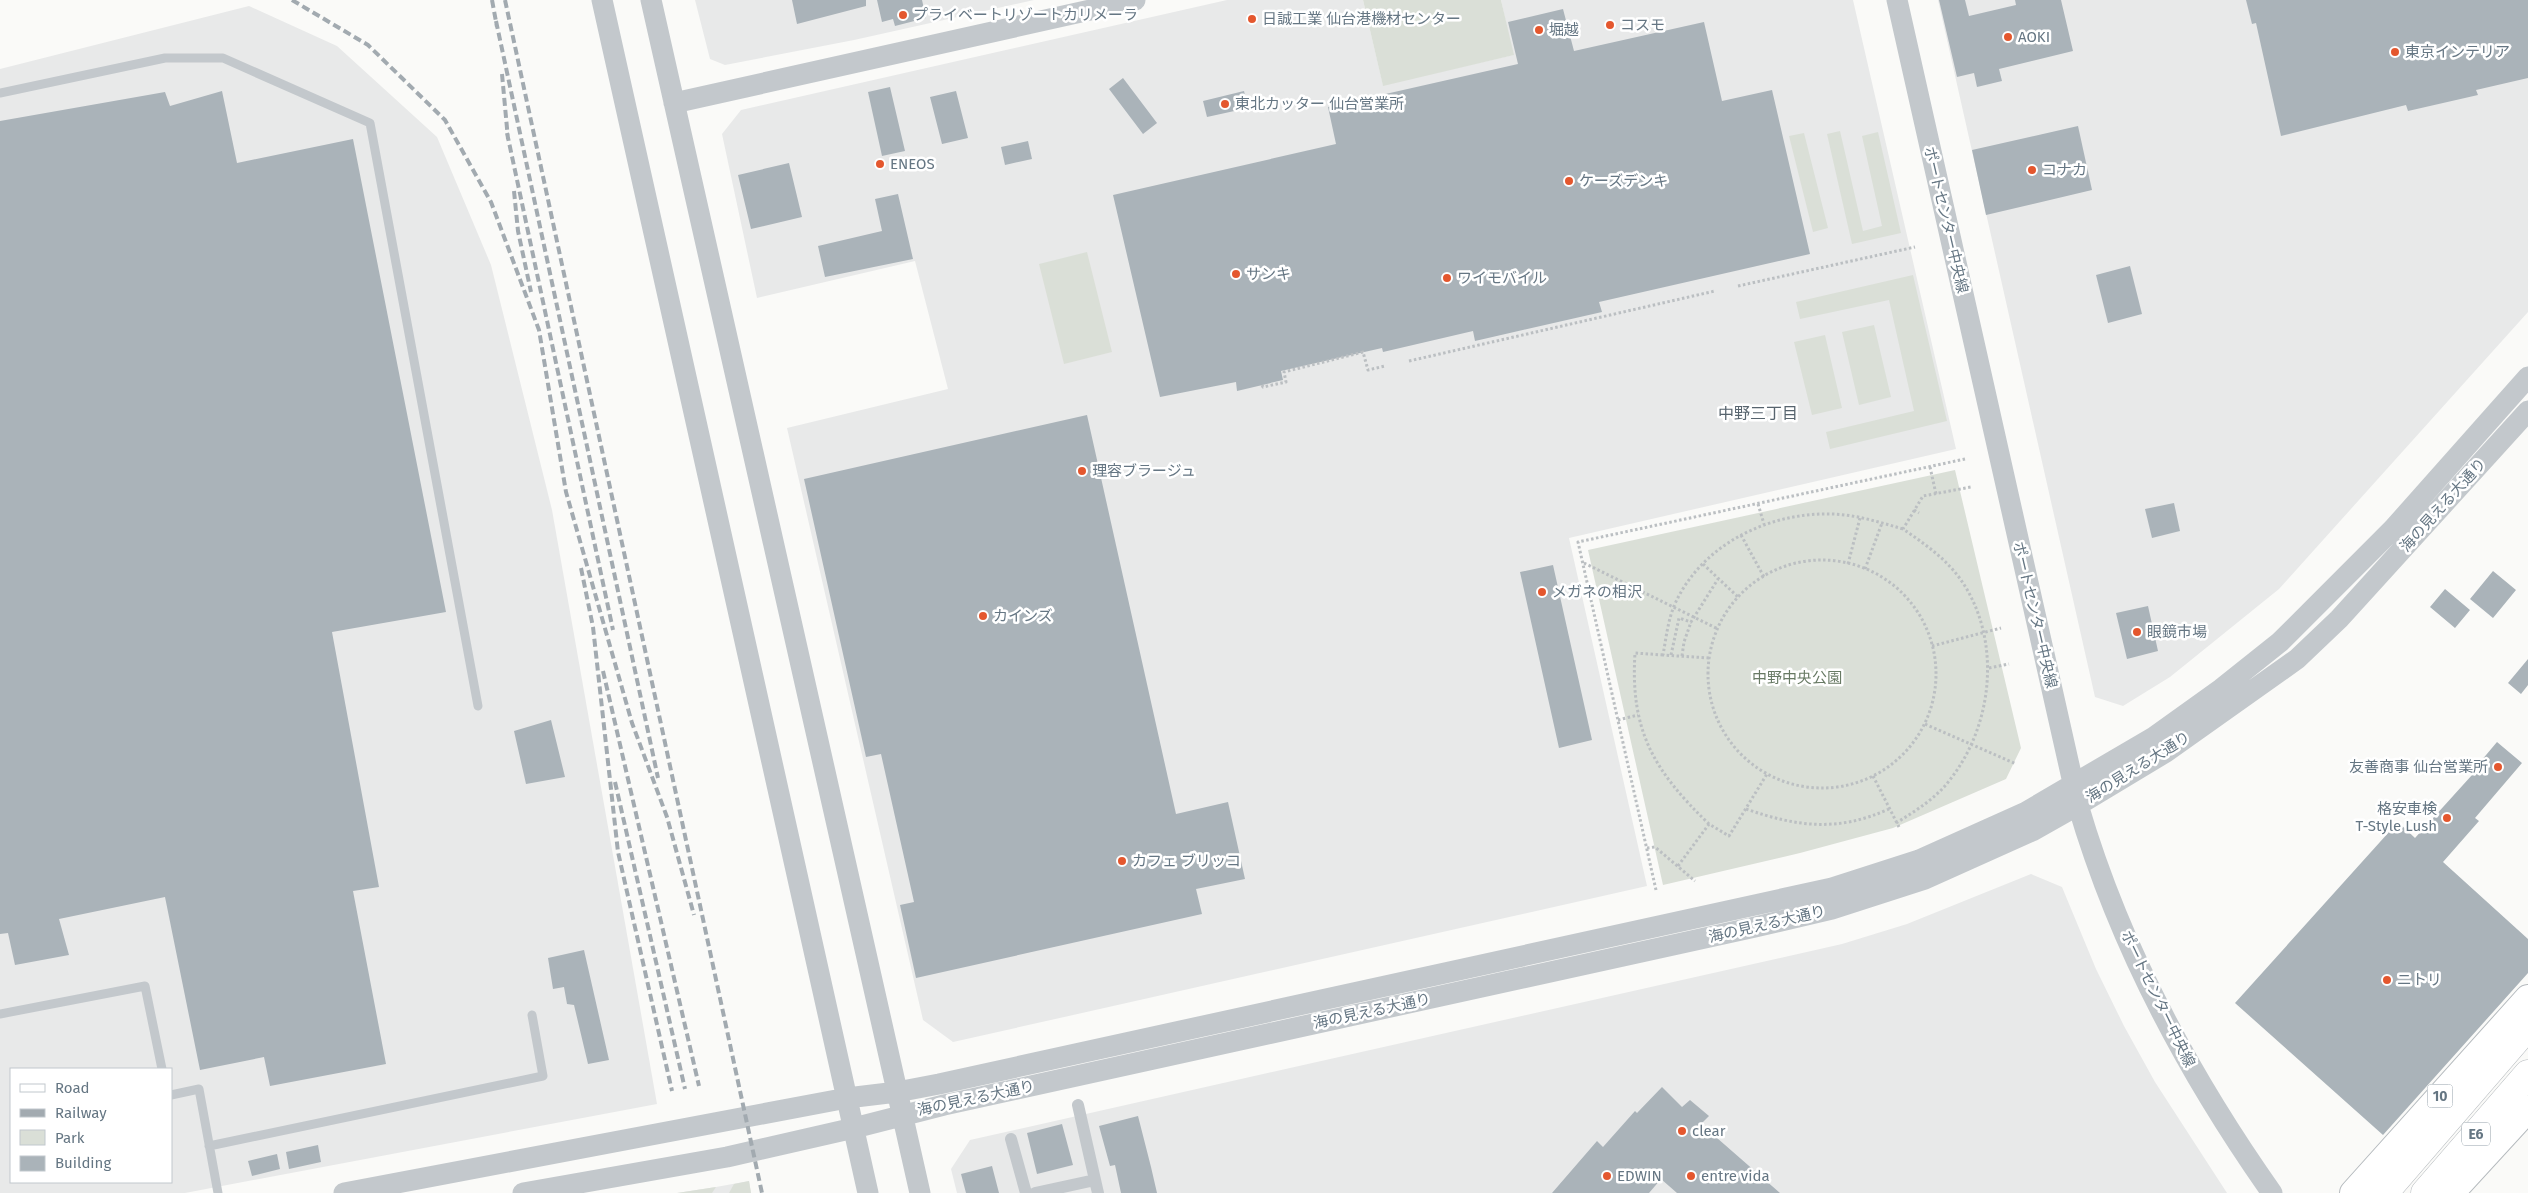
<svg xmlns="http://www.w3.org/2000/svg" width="2528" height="1193" font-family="'Fira Sans','Noto Sans JP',sans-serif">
  <rect width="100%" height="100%" fill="#fafaf8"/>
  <path fill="#e8e9e9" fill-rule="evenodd" d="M695 0H1034L854 40 725 65 710 59Z
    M1227 0H1363L1383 85 1513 55 1501 0H1853L1956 449 1569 538 1647 886 953 1042 923 1020 787 428 948 389 915 261 757 298 722 134 741 110Z
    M1938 0H2528V312L2279 589 2170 677 2123 706 2095 697Z
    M249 6 337 46 437 137 491 265 552 510 657 1104 185 1193H0V69ZM11 1069H171V1182H11Z
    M2031 874 2062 887 2096 969 2124 1026 2155 1082 2227 1193H957L951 1169 970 1140 1842 944 1907 924Z
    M749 1181 751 1193H677L716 1187Z"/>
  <path fill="#dadfd7" d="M1363 0H1501L1514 55 1383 86Z
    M1840 131 1863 231 1882 226 1862 136 1878 132 1901 233 1852 244 1827 134Z
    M1804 133 1828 228 1813 232 1789 136Z
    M1087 252 1112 352 1064 364 1039 264Z
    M1913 275 1947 421 1830 449 1826 432 1914 411 1889 300 1800 319 1796 302Z
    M1874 325 1891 397 1859 405 1842 332Z
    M1825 335 1842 408 1812 415 1794 342Z
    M1955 470 2021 748 2006 779 1893 828 1800 853 1663 885 1588 550Z
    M749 1181 751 1193H729L734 1184Z
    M716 1187 712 1193H677Z"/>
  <path fill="#aab3b9" d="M792 0H866V6L797 24Z
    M877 0H922L926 18 895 26 893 19 882 22Z
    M1939 0H1965L1969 16 2016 5 2015 0H2061L2073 51 1999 69 2002 81 1977 87 1974 73 1957 77Z
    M2246 0H2528V78L2476 90 2478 95 2408 111 2406 105 2281 136 2256 23 2252 24Z
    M1563 9 1574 51 1704 22 1722 101 1772 90 1810 254 1599 302 1602 312 1475 341 1473 331 1383 352 1382 348 1281 371 1283 380 1237 391 1236 382 1160 397 1113 195 1336 144 1328 107 1518 64 1508 22Z
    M1123 78 1157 123 1143 134 1109 89Z
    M890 87 905 151 882 156 868 92Z
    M222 91 237 163 353 139 446 612 332 632 379 887 353 891 386 1064 270 1086 264 1057 200 1070 165 897 59 919 69 955 15 965 8 933 0 934V121L165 92 170 106Z
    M956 91 968 138 942 144 930 97Z
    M1244 91 1248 108 1207 117 1203 101Z
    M2078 126 2092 190 1986 215 1972 150Z
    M1028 141 1032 159 1005 165 1001 147Z
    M789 163 802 217 751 229 738 175Z
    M898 194 913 259 825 277 818 246 882 231 875 199Z
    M2130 266 2142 314 2108 323 2096 275Z
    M1087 415 1176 814 1228 802 1245 879 1196 889 1202 914 916 978 900 905 914 902 881 754 866 757 804 479Z
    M2174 503 2180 531 2152 538 2145 509Z
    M1553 565 1592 740 1559 748 1520 572Z
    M2493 571 2516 590 2493 618 2470 599Z
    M2445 589 2470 610 2455 628 2430 607Z
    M2148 606 2158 651 2127 659 2116 613Z
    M2528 659V685L2521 694 2508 683Z
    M551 720 565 777 526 784 514 731Z
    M2497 742 2522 763 2475 818 2479 821 2443 862 2528 939V973L2383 1135 2235 1003 2398 822 2415 838 2472 775 2470 774Z
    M584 950 609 1060 588 1064 574 1005 567 1004 564 987 553 989 548 958Z
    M1662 1087 1682 1107 1690 1100 1709 1116 1701 1124 1780 1193H1677L1661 1179 1649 1193H1552L1597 1141 1603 1147 1635 1111 1637 1113Z
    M1138 1116 1151 1167 1157 1193H1121L1115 1165 1110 1166 1099 1126Z
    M1062 1124 1073 1165 1037 1174 1027 1133Z
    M318 1145 321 1162 289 1169 286 1152Z
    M277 1154 280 1169 252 1176 248 1161Z
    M992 1166 999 1193H966L961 1174Z"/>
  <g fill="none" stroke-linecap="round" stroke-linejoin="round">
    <defs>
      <path id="primary" d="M2353 1193 2528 998
        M2451 1193 2528 1109"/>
      <path id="motorway" d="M2384 1193 2528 1026
        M2425 1193 2528 1074"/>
    </defs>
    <use href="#primary" stroke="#b5babe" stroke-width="28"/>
    <use href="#motorway" stroke="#b4b9bd" stroke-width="29"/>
    <path stroke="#bbbfc2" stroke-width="3" stroke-dasharray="2.5 2.5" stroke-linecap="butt" d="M1738 286 1915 247
      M1409 361 1715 291
      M1262 385 1263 387 1286 382 1284 372 1363 352 1368 370 1385 366
      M1930 467 1936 494
      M1758 504 1764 524
      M1914 510 1919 513
      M1741 535 1764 577
      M1708 674a114 114 0 1 1 228 0a114 114 0 1 1-228 0Z
      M1584 563 1718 629
      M1703 564 1738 597
      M1848 564 1860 518
      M1865 569 1882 523
      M1932 646 2001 628
      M1663 655 1635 653C1630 731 1654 771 1709 824
      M1671 655 1679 618 1691 622 1718 579
      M1682 656 1684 642 1691 622
      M1709 658 1663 655C1666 638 1668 621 1674 606 1700 546 1766 513 1829 514 1854 514 1879 522 1903 529
      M1989 668 2009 664
      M1618 720 1638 715
      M1925 724 2016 764
      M1873 776 1899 827
      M1746 809C1798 827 1838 832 1889 809
      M1896 823C1917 810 1938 797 1952 777 1993 723 2001 641 1963 583 1948 560 1925 544 1903 529L1923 496 1971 487
      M1647 848 1655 847 1695 881
      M1678 866 1709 824 1729 836 1767 774
      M1656 890 1578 542 1965 459"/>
    <path stroke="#c3c8cc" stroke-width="9" d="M0 93 165 58H223L370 123 478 706
      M0 1014 145 986 162 1069
      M171 1095 199 1089 218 1193
      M209 1146 543 1076 532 1015"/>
    <path stroke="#c3c8cc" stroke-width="12" d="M1078 1105 1098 1193
      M1011 1139 1026 1193
      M1035 1193 1095 1180"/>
    <path stroke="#c3c8cc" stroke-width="21" d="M602 0 868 1193
      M651 0 920 1193
      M1897 0 2078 805C2119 945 2188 1074 2272 1193
      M674 103 1135 0
      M344 1193 847 1098 897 1092 939 1084 1832 888 1919 860 2026 812 2154 737 2221 689 2280 642 2393 529 2528 377
      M523 1193 727 1157 854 1128 944 1105 1755 927 1832 909 1925 879 2032 831 2078 805 2166 752 2297 659 2339 619 2528 411"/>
    <use href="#primary" stroke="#fff" stroke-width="26"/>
    <use href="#motorway" stroke="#fff" stroke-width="28"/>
    <path stroke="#a2aab0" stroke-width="4" stroke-dasharray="8 4" stroke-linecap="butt" d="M292 0 368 45 445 120 491 202 539 330 566 492 632 723 667 817 694 915
      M492 0 497 27
      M505 0 762 1193
      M496 21 658 778
      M502 74 508 139
      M507 133 613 630
      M514 191 518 231 531 292
      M581 568 593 627 618 852 672 1091
      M603 671 699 1086
      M615 782 685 1089"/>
  </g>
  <g fill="#e4572e" stroke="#fff" stroke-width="2">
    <circle cx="903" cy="15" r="5"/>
    <circle cx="1252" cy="19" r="5"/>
    <circle cx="1610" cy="25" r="5"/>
    <circle cx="1539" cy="30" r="5"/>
    <circle cx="2008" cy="37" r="5"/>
    <circle cx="2395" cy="52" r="5"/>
    <circle cx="1225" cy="104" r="5"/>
    <circle cx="880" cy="164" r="5"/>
    <circle cx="2032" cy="170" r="5"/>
    <circle cx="1569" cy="181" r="5"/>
    <circle cx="1236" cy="274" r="5"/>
    <circle cx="1447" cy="278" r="5"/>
    <circle cx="1082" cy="471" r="5"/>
    <circle cx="1542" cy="592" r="5"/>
    <circle cx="983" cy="616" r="5"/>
    <circle cx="2137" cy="632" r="5"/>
    <circle cx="2498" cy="767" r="5"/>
    <circle cx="2447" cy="818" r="5"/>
    <circle cx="1122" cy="861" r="5"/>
    <circle cx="2387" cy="980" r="5"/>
    <circle cx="1682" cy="1131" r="5"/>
    <circle cx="1607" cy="1176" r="5"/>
    <circle cx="1691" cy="1176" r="5"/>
  </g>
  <g text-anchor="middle" stroke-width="5" stroke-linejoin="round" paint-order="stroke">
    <g fill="#fff" stroke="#939fa8" stroke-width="1">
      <rect x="2427.5" y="1084.5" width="25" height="23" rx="4"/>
      <rect x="2462" y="1122.5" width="28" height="23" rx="4"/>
    </g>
    <g font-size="14" font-weight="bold" fill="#657683">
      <text x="2440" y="1101">10</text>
      <text x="2476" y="1139">E6</text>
    </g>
    <g font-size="15" fill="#657683" stroke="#fff" text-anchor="start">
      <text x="913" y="20">プライベートリゾートカリメーラ</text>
      <text x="1262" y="24">日誠工業 仙台港機材センター</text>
      <text x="1620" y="30">コスモ</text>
      <text x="1549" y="35">堀越</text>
      <text x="2018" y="42">AOKI</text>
      <text x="2405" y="57">東京インテリア</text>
      <text x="1235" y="109">東北カッター 仙台営業所</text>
      <text x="890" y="169">ENEOS</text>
      <text x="2042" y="175">コナカ</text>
      <text x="1579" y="186">ケーズデンキ</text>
      <text x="1246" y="279">サンキ</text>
      <text x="1457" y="283">ワイモバイル</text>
      <text x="1092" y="476">理容ブラージュ</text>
      <text x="1552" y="597">メガネの相沢</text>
      <text x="993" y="621">カインズ</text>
      <text x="2147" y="637">眼鏡市場</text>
      <text x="2488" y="772" text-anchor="end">友善商事 仙台営業所</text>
      <text x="2437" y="814" text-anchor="end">格安車検<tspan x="2437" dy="17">T-Style Lush</tspan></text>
      <text x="1132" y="866">カフェ ブリッコ</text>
      <text x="2397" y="985">ニトリ</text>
      <text x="1692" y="1136">clear</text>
      <text x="1617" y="1181">EDWIN</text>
      <text x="1701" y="1181">entre vida</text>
    </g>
    <g font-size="15" fill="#657683" stroke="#fff">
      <text transform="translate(1946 220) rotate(77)" y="5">ポートセンター中央線</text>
      <text transform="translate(2443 505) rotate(-48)" y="5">海の見える大通り</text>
      <text transform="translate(2035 615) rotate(77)" y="5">ポートセンター中央線</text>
      <text transform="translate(2138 767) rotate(-32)" y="5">海の見える大通り</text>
      <text transform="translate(1767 924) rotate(-13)" y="5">海の見える大通り</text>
      <text transform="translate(2158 999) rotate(64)" y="5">ポートセンター中央線</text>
      <text transform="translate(1372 1011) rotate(-12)" y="5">海の見える大通り</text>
      <text transform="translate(976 1098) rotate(-12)" y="5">海の見える大通り</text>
    </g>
    <g font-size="15" fill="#687a64" stroke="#fff">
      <text x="1797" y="683">中野中央公園</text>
    </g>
    <g font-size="16" fill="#57646e" stroke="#fff">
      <text x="1758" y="419">中野三丁目</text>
    </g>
  </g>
  <rect x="10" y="1068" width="162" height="115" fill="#ffffff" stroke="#c1c8cd"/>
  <rect x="20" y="1084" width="25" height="8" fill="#ffffff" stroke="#c1c8cd"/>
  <text x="55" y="1093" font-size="15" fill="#657683">Road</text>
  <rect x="20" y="1109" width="25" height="8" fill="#a2aab0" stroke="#c1c8cd"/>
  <text x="55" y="1118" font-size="15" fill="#657683">Railway</text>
  <rect x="20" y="1130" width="25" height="15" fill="#dadfd7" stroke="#c1c8cd"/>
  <text x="55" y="1143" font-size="15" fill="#657683">Park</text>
  <rect x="20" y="1156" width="25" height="15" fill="#aab3b9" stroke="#c1c8cd"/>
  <text x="55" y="1168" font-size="15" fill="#657683">Building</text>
</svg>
